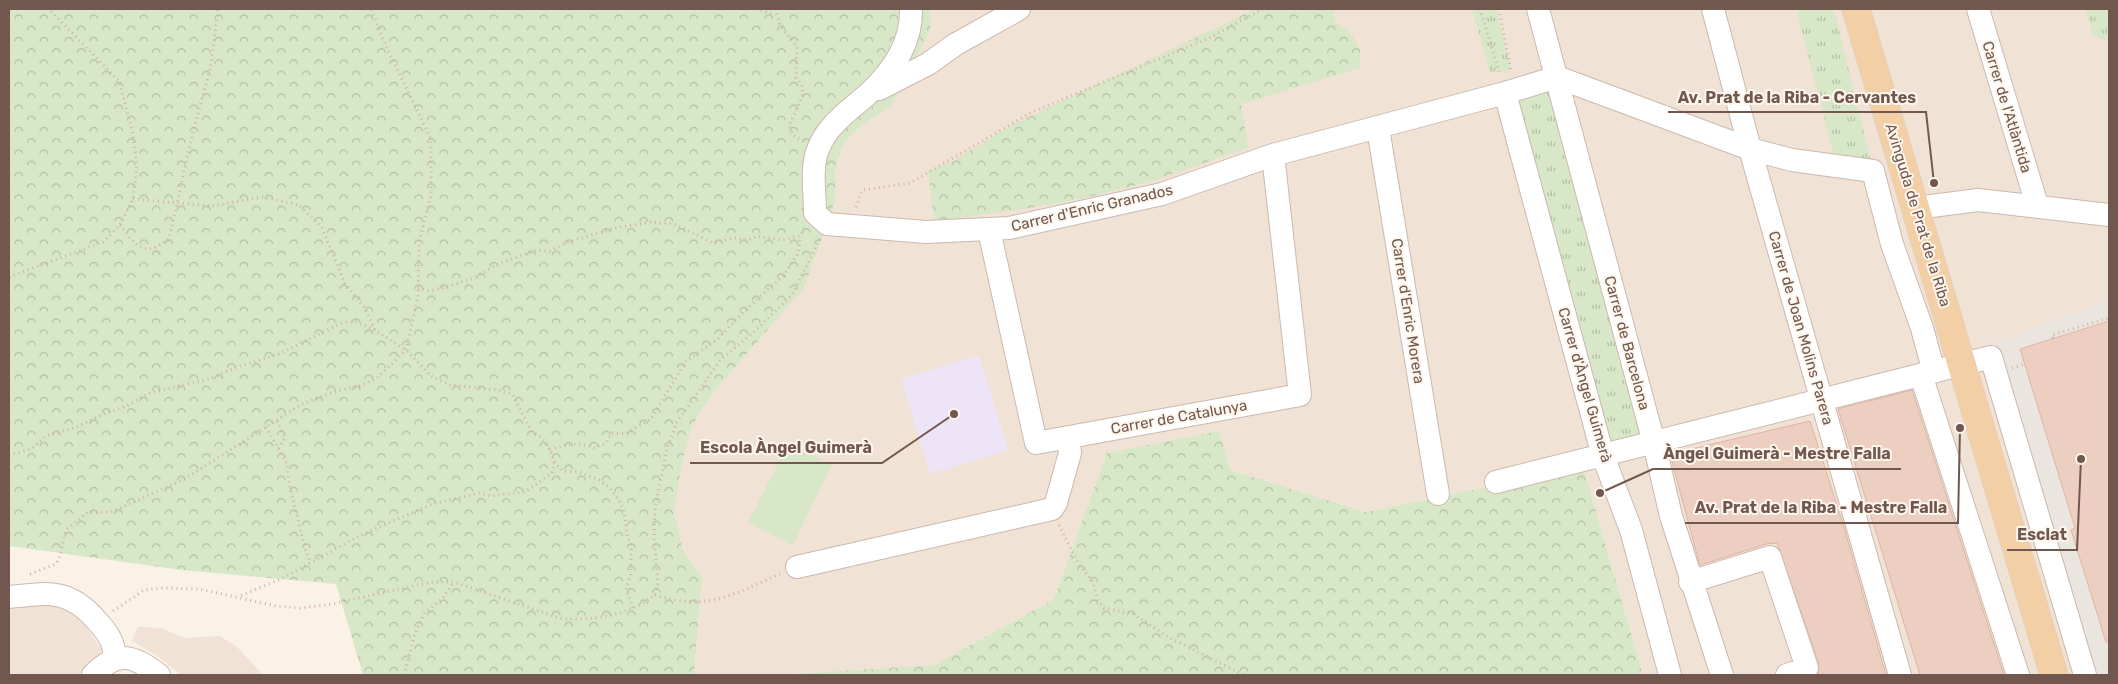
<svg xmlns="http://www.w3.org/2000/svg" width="2118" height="684" font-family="Rubik,sans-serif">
  <defs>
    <pattern id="grass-tufts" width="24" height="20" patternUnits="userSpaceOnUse" patternTransform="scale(1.25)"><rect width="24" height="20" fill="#d7e7c7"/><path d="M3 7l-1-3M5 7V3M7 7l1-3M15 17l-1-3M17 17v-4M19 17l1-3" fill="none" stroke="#b3bea4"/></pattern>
    <pattern id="forest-crowns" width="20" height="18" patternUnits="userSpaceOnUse" patternTransform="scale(1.25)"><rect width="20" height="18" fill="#d7e7c7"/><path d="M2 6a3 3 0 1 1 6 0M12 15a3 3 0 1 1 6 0" fill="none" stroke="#b3bea4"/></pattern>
  </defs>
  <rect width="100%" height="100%" fill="#faf1e7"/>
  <path fill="#f1e2d6" d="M931 9H2109V300L1977 350 2075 675H1643L1583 467 1366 512 1230 470 1219 432 1107 453 1054 599 934 665 774 675H694L702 577 683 550 674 512 681 469 691 428 711 395 736 366 835 201V174L841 148 855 131 891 106 930 31Z
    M52 603 77 612 102 651 79 675H9V611L14 608Z
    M138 627 161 628 185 638 220 636 237 647 263 675H181L156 655 132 641Z"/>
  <path fill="#ebe5e0" d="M2109 300V675H2075L1977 349Z"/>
  <path fill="#eee4f7" d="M979 355 1008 450 930 474 901 379Z"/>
  <path fill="url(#grass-tufts)" d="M1472 9H1496L1511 70 1490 73Z
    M1796 9H1834L1873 171 1837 167Z
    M2086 9H2109V42L2093 36Z
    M1555 81 1654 443 1603 456 1514 94Z"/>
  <path fill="url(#forest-crowns)" d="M9 9H931L930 31 891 106 855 131 841 148 835 174V201L804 288 711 395 691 428 681 469 674 512 683 550 702 577 694 675H363L336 584 182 570 9 546Z
    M1249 9H1336L1333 14 1338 26 1349 30 1360 49V68L1241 104 1248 147C1216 159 1184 171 1151 181 1081 202 1007 212 934 221L928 171 955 160 1012 125 1249 12Z
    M1219 431 1230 470 1366 512 1583 467 1643 675H774L934 665 1054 599 1107 453Z"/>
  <path fill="#d7e7c7" d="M787 446 832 464 793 545 748 523Z"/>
  <path fill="#edcfc1" stroke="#dfb4a3" d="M2109 321V642H2106L2071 530 2075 528 2020 349Z
    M1912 390 2004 675H1920L1838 409Z
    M1810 421 1844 527 1886 675H1818L1819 664 1777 543 1766 544 1700 565 1696 551 1670 454Z"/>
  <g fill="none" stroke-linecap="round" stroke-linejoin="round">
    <defs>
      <path id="minor" d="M911 9C912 44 892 72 867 95 848 111 825 127 817 152 811 171 815 193 815 213L827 224 926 232 1009 228 1162 194 1273 155 1505 93 1557 77
        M1538 9 1654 443 1671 516 1722 675
        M1713 9 1750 149 1900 675
        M1978 9 2037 205
        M1557 77 1750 149 1792 160 1873 171 1892 244 1922 328 1934 372
        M879 89 928 64 956 44 1019 9
        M1505 93 1603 456 1631 530 1670 675
        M1378 128 1438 494
        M1916 208 1978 200 2109 215
        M989 230 1036 443 1300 395 1273 155
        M1921 375 2018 675
        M1496 482 1991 357 2085 675
        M797 567 1052 509 1056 503 1070 453 1068 438
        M1690 582 1770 557 1807 668 1787 675
        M9 597C48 593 69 588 97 621 108 633 114 642 115 658
        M93 675C118 650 133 655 159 675"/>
      <path id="major" d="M1856 9 2054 675"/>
    </defs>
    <use href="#minor" stroke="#cbb9ae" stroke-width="24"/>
    <use href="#major" stroke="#d8d0cd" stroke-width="29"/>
    <path stroke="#d2b2a4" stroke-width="3" stroke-dasharray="1 4" stroke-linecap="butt" d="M756 9 775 15
      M775 9 780 25 797 47 796 78 802 85 803 95 789 126 793 135 802 141
      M1480 9 1500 75
      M1499 9 1511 72
      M133 199 212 206 262 197 299 205 322 228 345 284 365 308 375 330 406 350 431 376 449 385 498 390 512 394 532 432 542 438 550 450 554 462 552 473 525 492 490 496 480 493 432 504 361 535 283 578 238 597
      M856 207 862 190 910 183 1032 112 1207 39 1263 9
      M120 225C137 247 143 258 169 239L193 132 210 70 218 9
      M9 277 103 242 120 225 133 199 137 163 132 130 119 81 49 9
      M418 288 430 291 446 287 474 278 498 264 537 250 550 251 568 242 616 228 650 222 674 224 713 243 734 238 747 240 758 236 782 240 800 236 804 228
      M2053 338 2052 335 2109 318
      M2012 368 2025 364
      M277 421 285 438 278 449
      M266 427 287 464 289 483 305 549 311 563
      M550 450C567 444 578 441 595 448L606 443 612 433 625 434 651 419 686 361 718 339 740 315 784 275 798 253 800 236
      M9 455 31 449 46 436 77 427 103 414 127 406 149 393 212 378 234 368 279 354 344 322H356L375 330
      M554 462 563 471 579 472 599 480 608 486 619 500 624 511 627 535 631 545V574L626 588 633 609
      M1059 525 1079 565 1092 580 1098 600 1104 608 1133 614 1170 638 1244 675
      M30 574 56 564 60 556 66 530 88 512H111L183 480 302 404 337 391 360 386 377 378 406 350 418 296 419 243 431 194V139L385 44 371 9
      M655 595C708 612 733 594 780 574
      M113 611 144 590 159 588 199 589 276 606 300 608 327 605 431 582H454L559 618C591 622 630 615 655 595L658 582 654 538 655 507 667 449 677 422 721 359 754 332 792 295 820 239
      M404 675 415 633 425 612 442 599 454 582"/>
    <use href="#minor" stroke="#fff" stroke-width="22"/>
    <use href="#major" stroke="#f3cfa6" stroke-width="28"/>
  </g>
  <g text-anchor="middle" stroke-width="4" stroke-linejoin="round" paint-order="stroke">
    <g font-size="15" fill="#72574e" stroke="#fdf6ed">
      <text transform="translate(2007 107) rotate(73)" y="5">Carrer de l'Atlàntida</text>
      <text transform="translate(1092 208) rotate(-13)" y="5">Carrer d'Enric Granados</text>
      <text transform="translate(1918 215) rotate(73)" y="5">Avinguda de Prat de la Riba</text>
      <text transform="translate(1408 311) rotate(81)" y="5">Carrer d'Enric Morera</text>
      <text transform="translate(1801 328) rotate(74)" y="5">Carrer de Joan Molins Parera</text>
      <text transform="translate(1627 343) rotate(75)" y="5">Carrer de Barcelona</text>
      <text transform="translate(1585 385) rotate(74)" y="5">Carrer d'Àngel Guimerà</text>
      <text transform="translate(1179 417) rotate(-10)" y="5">Carrer de Catalunya</text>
    </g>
  </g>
  <path fill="none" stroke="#72574e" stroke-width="2" d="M1934 183L1926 112H1668M954 414L882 463H690M1600 493L1653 469H1901M1960 428L1958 523H1685M2081 459L2077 550H2007"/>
  <g fill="#72574e" stroke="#fdf6ed" stroke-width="2">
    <circle cx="1934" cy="183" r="5"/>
    <circle cx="954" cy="414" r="5"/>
    <circle cx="1600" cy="493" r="5"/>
    <circle cx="1960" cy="428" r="5"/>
    <circle cx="2081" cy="459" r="5"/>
  </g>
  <g font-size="16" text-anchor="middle" font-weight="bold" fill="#72574e" stroke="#fdf6ed" stroke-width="4" stroke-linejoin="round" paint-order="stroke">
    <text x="1797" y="103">Av. Prat de la Riba - Cervantes</text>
    <text x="786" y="453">Escola Àngel Guimerà</text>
    <text x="1777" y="459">Àngel Guimerà - Mestre Falla</text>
    <text x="1821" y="513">Av. Prat de la Riba - Mestre Falla</text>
    <text x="2042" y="540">Esclat</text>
  </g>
  <rect width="2118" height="684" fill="none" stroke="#72574e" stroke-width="20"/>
</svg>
